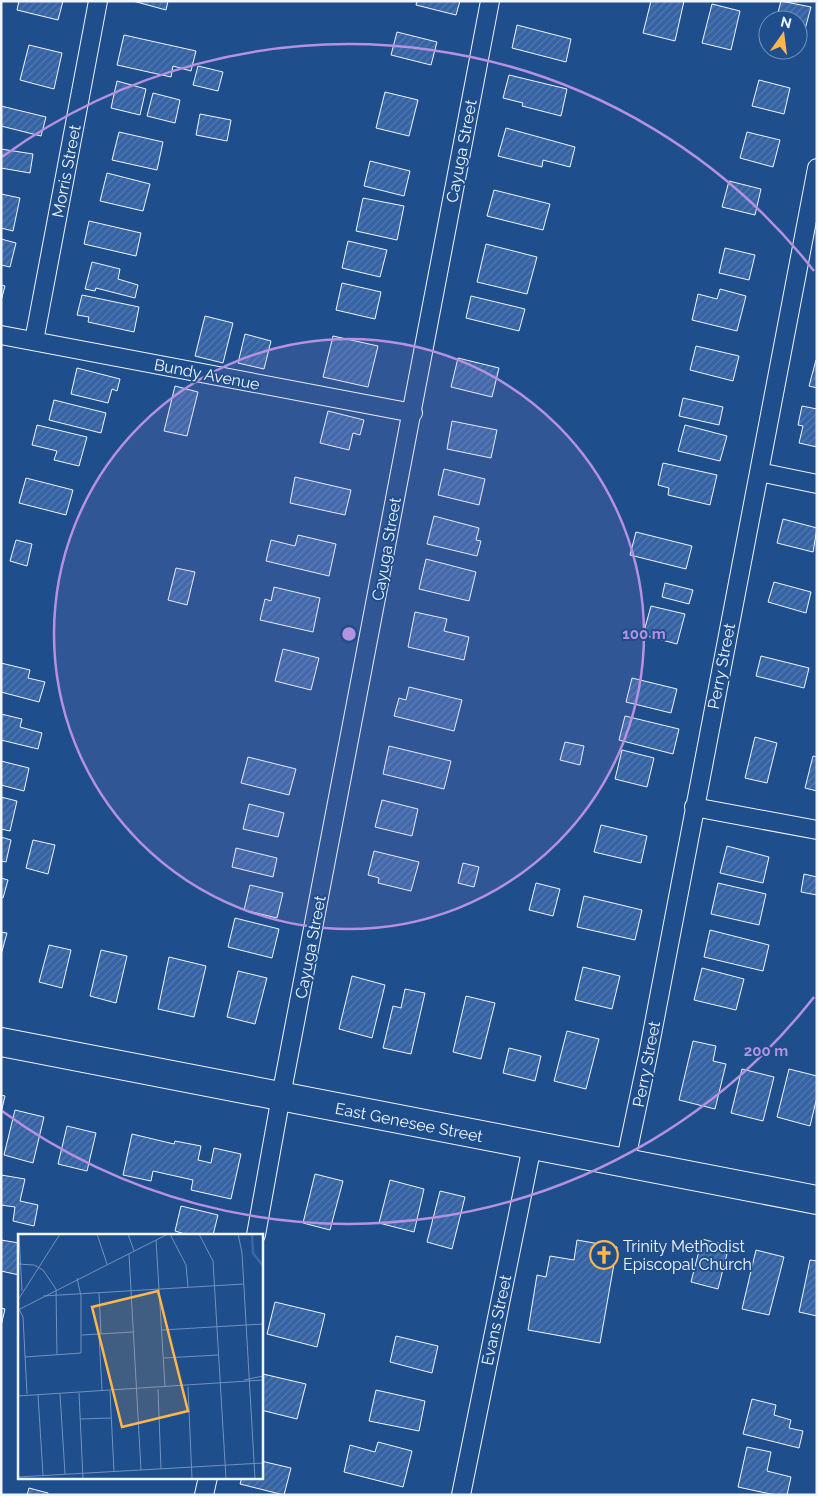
<svg xmlns="http://www.w3.org/2000/svg" width="818" height="1496" font-family="Raleway,sans-serif">
  <defs>
    <pattern id="building-hatch" width="6" height="6" patternUnits="userSpaceOnUse" patternTransform="scale(1.25)"><rect width="6" height="6" fill="#3563a3"/><path d="M-1 1l2-2M0 6l6-6M5 7l2-2" fill="none" stroke="#537ab1"/></pattern>
  </defs>
  <rect width="100%" height="100%" fill="#1f4e8c"/>
  <path fill="url(#building-hatch)" stroke="#f2f6ff" d="M19 1H63L58 20 17 10Z
    M133 1H168L166 10Z
    M417 1H460L456 15 416 5Z
    M651 1H684L675 41 643 33Z
    M781 1 811 7 804 33 798 32V20H776Z
    M712 4 740 11 731 50 702 43Z
    M517 25 571 39 566 62 512 48Z
    M397 32 437 42 431 65 391 55Z
    M124 35 196 51 191 71 173 66 171 77 117 65Z
    M29 45 62 53 54 89 20 80Z
    M198 66 223 72 218 91 193 85Z
    M509 75 567 89 561 116 522 106 523 103 503 98Z
    M759 80 790 88 784 114 752 106Z
    M117 81 146 89 140 115 111 108Z
    M385 92 418 100 409 136 376 128Z
    M153 93 180 100 175 123 147 116Z
    M1 106 46 117 41 136 1 126Z
    M200 114 231 120 227 141 196 135Z
    M506 128 575 147 570 167 543 160 542 167 498 156Z
    M119 132 163 142 157 170 112 160Z
    M747 132 780 140 773 167 740 158Z
    M1 149 33 154 30 173 1 168Z
    M370 161 410 171 404 196 364 186Z
    M107 173 150 184 143 211 100 201Z
    M729 181 761 189 755 215 722 207Z
    M494 190 550 204 543 230 487 216Z
    M1 194 20 198 13 231 1 228Z
    M363 198 404 206 397 240 356 231Z
    M89 221 141 233 136 256 84 244Z
    M1 239 16 243 10 267 1 265Z
    M348 241 387 250 380 277 342 268Z
    M486 244 537 257 527 294 477 282Z
    M725 248 755 255 749 280 719 273Z
    M92 262 120 269 118 279 138 285 135 298 96 288 95 291 85 289Z
    M342 283 381 292 375 319 336 310Z
    M1 285 5 286 1 301Z
    M720 289 746 296 737 331 692 320 698 294 717 299Z
    M82 295 139 307 134 332 88 322 89 317 77 315Z
    M471 296 525 309 519 331 466 318Z
    M205 316 233 323 223 363 195 356Z
    M245 334 271 341 264 369 238 363Z
    M333 336 378 346 368 387 323 377Z
    M696 346 739 356 733 381 690 370Z
    M458 358 499 368 492 397 451 387Z
    M816 360 817 361V388L809 386Z
    M77 368 120 379 117 391 112 389 108 403 71 394Z
    M175 386 198 392 187 436 164 431Z
    M683 398 723 407 719 425 679 416Z
    M54 400 106 413 101 433 49 420Z
    M802 406 817 409V447L799 443 803 426 798 425Z
    M328 411 364 420 360 435 353 433 349 450 320 443Z
    M452 421 497 430 491 458 447 449Z
    M37 425 87 437 79 466 54 460 57 451 32 445Z
    M685 425 727 436 720 461 678 451Z
    M663 463 717 475 710 505 668 495 669 488 658 485Z
    M444 469 485 479 479 505 438 495Z
    M295 477 351 490 345 515 290 503Z
    M26 478 73 490 66 515 19 503Z
    M434 516 479 528 476 540 481 541 477 556 427 544Z
    M783 519 817 528 813 552 777 543Z
    M636 532 692 546 686 569 630 555Z
    M298 535 336 544 329 576 266 561 271 540 295 546Z
    M16 540 32 544 27 566 10 561Z
    M426 559 476 572 469 601 419 589Z
    M176 568 195 572 187 605 168 600Z
    M774 582 811 592 806 613 768 602Z
    M665 583 693 590 689 604 662 597Z
    M274 587 320 598 313 632 260 620 265 599 271 601Z
    M651 606 685 614 677 644 643 635Z
    M415 612 447 619 444 631 469 637 464 660 408 647Z
    M283 649 319 658 311 690 275 681Z
    M761 656 809 668 804 688 756 676Z
    M1 663 30 670 28 678 45 682 39 702 1 692Z
    M632 678 677 689 671 713 626 702Z
    M409 687 462 700 454 731 394 716 399 698 406 700Z
    M1 714 22 719 20 727 42 733 38 749 1 740Z
    M625 716 679 729 673 754 619 740Z
    M755 737 777 743 767 783 745 778Z
    M565 742 584 746 580 765 560 760Z
    M389 746 451 761 444 789 383 774Z
    M622 750 654 758 647 787 615 779Z
    M813 756 817 757V791L805 788Z
    M248 757 296 769 289 795 241 783Z
    M1 761 29 768 24 791 1 785Z
    M1 797 17 801 10 831 1 829Z
    M382 800 418 809 412 836 375 827Z
    M249 804 284 813 278 837 243 829Z
    M601 825 647 836 641 863 594 852Z
    M1 837 11 840 6 862 1 861Z
    M33 840 55 845 48 874 26 868Z
    M727 846 769 857 763 883 720 873Z
    M236 848 277 858 273 877 232 867Z
    M374 851 419 862 411 891 378 883 379 878 368 875Z
    M463 863 479 867 474 887 458 883Z
    M804 874 817 877V895L801 892Z
    M1 878 8 880 3 898 1 897Z
    M536 883 560 889 553 916 529 910Z
    M718 883 766 894 759 925 711 914Z
    M250 885 283 893 277 918 244 910Z
    M584 896 642 910 635 940 577 927Z
    M235 918 279 929 272 958 228 947Z
    M710 930 769 945 763 971 704 957Z
    M1 932 7 933 1 955Z
    M49 945 71 950 62 988 39 982Z
    M101 950 127 956 116 1003 90 996Z
    M169 957 206 966 194 1017 158 1009Z
    M583 967 620 976 612 1009 575 1000Z
    M702 968 744 979 736 1010 694 1000Z
    M238 971 267 978 255 1024 227 1017Z
    M352 976 385 985 372 1038 339 1029Z
    M405 989 425 993 411 1054 383 1048 393 1006 401 1008Z
    M466 996 495 1003 481 1059 453 1052Z
    M567 1031 599 1039 586 1089 554 1081Z
    M693 1041 716 1046 713 1061 726 1064 715 1109 679 1100Z
    M509 1048 541 1056 535 1081 503 1073Z
    M742 1069 774 1077 763 1121 731 1113Z
    M789 1069 817 1076V1097L810 1126 777 1117Z
    M1 1095 5 1096 1 1113Z
    M15 1110 44 1117 33 1163 4 1155Z
    M67 1126 96 1133 87 1171 58 1164Z
    M132 1134 174 1144 175 1141 201 1146 198 1160 211 1163 214 1148 241 1154 231 1199 191 1190 193 1180 153 1171 151 1181 123 1175Z
    M315 1174 343 1181 330 1230 303 1223Z
    M1 1175 25 1179 20 1201 38 1205 34 1226 13 1221 15 1207 1 1205Z
    M390 1180 424 1189 414 1232 379 1223Z
    M440 1191 465 1197 452 1249 427 1242Z
    M181 1206 218 1215 213 1235H188L175 1231Z
    M702 1239 729 1246 718 1289 691 1282Z
    M1 1240 19 1243V1275L1 1271Z
    M577 1240 617 1247 600 1343 528 1330 537 1275 546 1277 550 1256 574 1260Z
    M756 1250 784 1257 769 1315 742 1309Z
    M810 1260 817 1261V1316L799 1312Z
    M275 1302 325 1314 317 1347 267 1334Z
    M1 1308 5 1309 1 1326Z
    M396 1336 438 1346 432 1373 390 1362Z
    M263 1374 306 1384 297 1419 261 1410Z
    M376 1390 425 1401 419 1431 369 1421Z
    M752 1399 776 1405 774 1415 791 1420 789 1428 803 1431 799 1448 743 1434Z
    M378 1442 412 1451 403 1487 344 1472 350 1445 375 1452Z
    M747 1447 771 1452 767 1471 791 1477 787 1495H775L738 1487Z
    M261 1461 291 1468 284 1495 240 1484 242 1477H261Z
    M29 1488 48 1493V1495H27Z"/>
  <g fill="none" stroke-linecap="round" stroke-linejoin="round">
    <defs>
      <path id="street" d="M1 335 413 413
        M34 341 98 1
        M759 472 817 484
        M694 807 817 830
        M625 1164 648 1055 817 168
        M256 1235 281 1096 490 1
        M204 1495 208 1477
        M461 1495 532 1146"/>
      <path id="highway" d="M1 1042 817 1200"/>
    </defs>
    <use href="#street" stroke="#f2f6ff" stroke-width="20"/>
    <use href="#highway" stroke="#f2f6ff" stroke-width="30"/>
    <use href="#street" stroke="#1f4e8c" stroke-width="18"/>
    <use href="#highway" stroke="#1f4e8c" stroke-width="28"/>
  </g>
  <circle cx="349" cy="634" r="295" fill="#b691df" fill-opacity=".12"/>
  <g fill="none" stroke="#b691df" stroke-width="2.5">
    <circle cx="349" cy="634" r="295"/>
    <path d="M814 997A590 590 0 0 1 2 1111M2 157A590 590 0 0 1 814 271"/>
  </g>
  <defs>
    <symbol id="church-ring" viewBox="-11 -11 22 22"><circle r="9.5" fill="#1f4e8c" stroke="#ffb74d" stroke-width="1.5"/><path d="M-1.2-6h2.4v3.5h3.3v2.4h-3.3V6h-2.4V-.1h-3.3v-2.4h3.3Z" fill="#ffb74d"/></symbol>
  </defs>
  <g fill-rule="evenodd">
    <use href="#church-ring" x="588" y="1239" width="32" height="32"/>
  </g>
  <g text-anchor="middle" stroke-width="4" stroke-linejoin="round" paint-order="stroke">
    <g font-size="16" fill="#f2f6ff" stroke="#1f4e8c">
      <text transform="translate(461 151) rotate(-79)" y="6">Cayuga Street</text>
      <text transform="translate(66 171) rotate(-79)" y="6">Morris Street</text>
      <text transform="translate(207 374) rotate(11)" y="6">Bundy Avenue</text>
      <text transform="translate(386 549) rotate(-80)" y="6">Cayuga Street</text>
      <text transform="translate(721 666) rotate(-79)" y="6">Perry Street</text>
      <text transform="translate(310 947) rotate(-79)" y="6">Cayuga Street</text>
      <text transform="translate(646 1064) rotate(-79)" y="6">Perry Street</text>
      <text transform="translate(409 1122) rotate(11)" y="6">East Genesee Street</text>
      <text transform="translate(496 1320) rotate(-78)" y="6">Evans Street</text>
    </g>
    <g font-size="16" fill="#f2f6ff" stroke="#1f4e8c" text-anchor="start">
      <text x="623" y="1252">Trinity Methodist<tspan x="623" dy="18">Episcopal Church</tspan></text>
    </g>
  </g>
  <g transform="translate(18 1234)">
    <rect width="245" height="245" fill="#1f4e8c"/>
    <path fill="none" stroke="#3b69a3" stroke-width="2.5" d="M234 0 235 19 245 32"/>
    <path fill="none" stroke="#7391ba" stroke-width="1" d="M1 0 4 57M79 0 89 30M110 0 116 17M152 0 168 31 170 53M181 0 195 27 208 245M220 0 224 19 237 245M138 6 147 153M111 20 123 236M0 30 16 31 25 36 38 55 39 121M81 59 83 100M25 62 226 50M0 66 42 0M1 75 5 83 9 160M0 76 150 0M144 96 245 90M81 100 84 156M64 101 115 98M7 123 63 119V62L59 44M146 124 200 121M226 146 245 142M170 153 174 245M140 155 143 235M92 157 96 238M61 159 65 245M42 160 47 240M20 161 25 241M0 162 245 146M62 185 93 184M0 243 245 229"/>
    <path fill="#ffb74d" fill-opacity="0.15" stroke="#ffb74d" stroke-width="2.5" d="M140 57 170 177 104 193 74 73Z"/>
    <rect width="245" height="245" fill="none" stroke="#f2f6ff" stroke-width="2.5"/>
  </g>
  <circle cx="349" cy="634" r="8" fill="#b691df" stroke="#1f4e8c" stroke-width="2.5"/>
  <g font-size="15" text-anchor="middle" font-weight="bold" fill="#b691df" stroke="#1f4e8c" stroke-width="4" stroke-linejoin="round" paint-order="stroke">
    <text x="644" y="639">100 m</text>
    <text x="766" y="1056">200 m</text>
  </g>
  <rect width="818" height="1496" fill="none" stroke="#f2f6ff" stroke-width="5"/>
  <g transform="translate(783 35) rotate(14)"><circle r="24" fill="#1f4e8c" stroke="#7391ba"/>
  <path d="M0-4L9 19L0 12L-9 19Z" fill="#ffb74d"/>
  <text y="-8" font-size="14" font-weight="bold" text-anchor="middle" fill="#f2f6ff">N</text>
  </g>
</svg>
